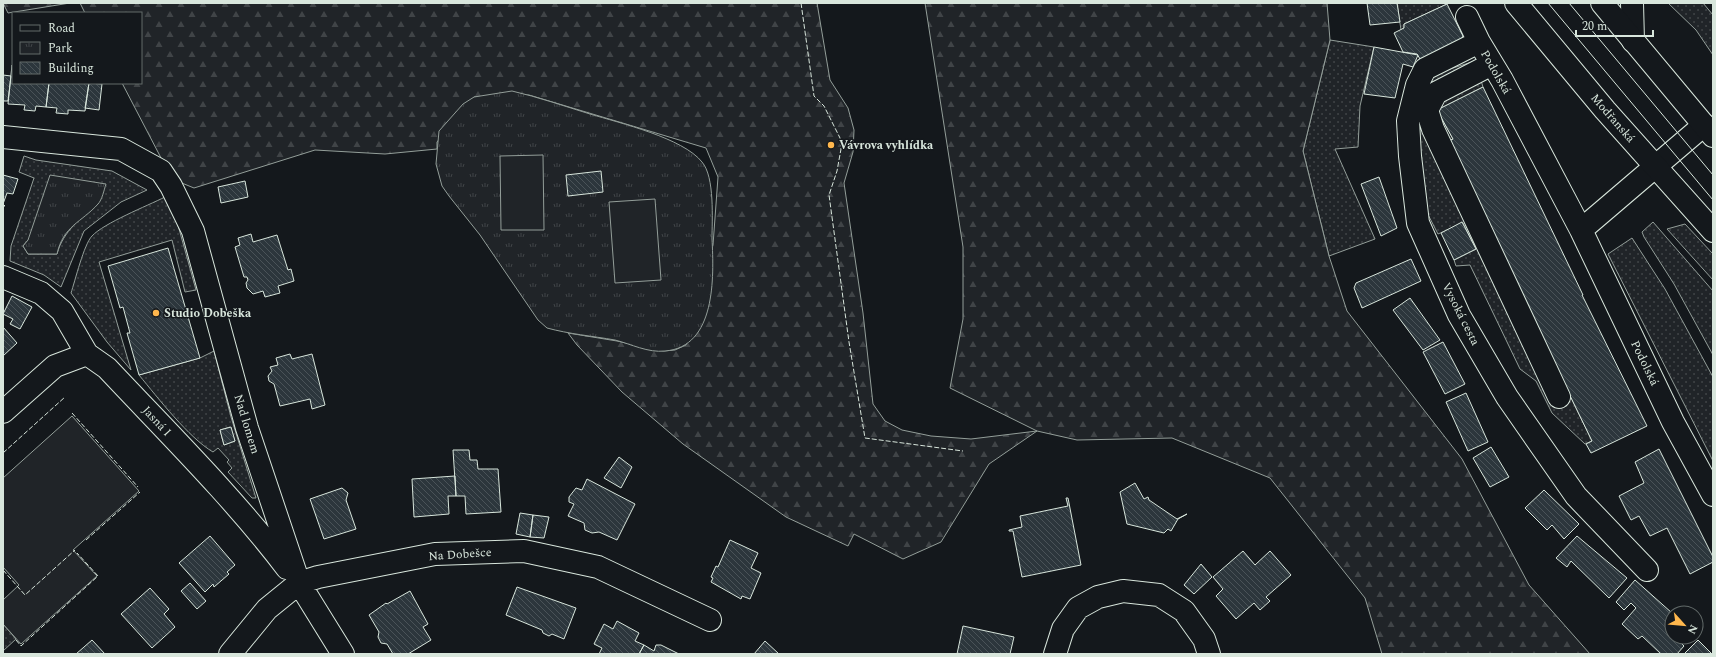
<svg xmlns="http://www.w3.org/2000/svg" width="1716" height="657" font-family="Spectral,serif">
  <defs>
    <pattern id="grass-dots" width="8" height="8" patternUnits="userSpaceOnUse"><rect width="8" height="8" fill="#202428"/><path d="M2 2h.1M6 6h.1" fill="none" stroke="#404447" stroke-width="1.8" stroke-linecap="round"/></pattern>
    <pattern id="forest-firs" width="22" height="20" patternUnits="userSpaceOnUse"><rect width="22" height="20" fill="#202428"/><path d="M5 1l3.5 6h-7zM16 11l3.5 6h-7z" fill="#404447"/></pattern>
    <pattern id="park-tufts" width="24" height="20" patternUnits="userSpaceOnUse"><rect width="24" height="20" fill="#202428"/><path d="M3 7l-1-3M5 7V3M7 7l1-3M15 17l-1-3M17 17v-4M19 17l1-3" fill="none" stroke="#404447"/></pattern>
    <pattern id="building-back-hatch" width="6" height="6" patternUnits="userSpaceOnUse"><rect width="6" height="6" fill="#2c363c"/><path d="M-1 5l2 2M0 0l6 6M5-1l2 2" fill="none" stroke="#4a5358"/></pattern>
  </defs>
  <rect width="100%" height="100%" fill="#14181c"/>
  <path fill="url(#grass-dots)" stroke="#939e99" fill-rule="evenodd" d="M1397 3H1446L1447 4 1404 24V28L1401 30Z
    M1668 3H1703L1713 15V55L1696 30Z
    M1330 40 1374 47 1360 106 1358 147 1335 149 1375 239 1329 256 1303 151Z
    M1475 61 1483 87 1437 110 1453 139 1447 141 1592 441 1585 444 1552 413 1536 381 1520 369 1470 265 1456 266 1454 260 1476 249 1463 223 1438 234 1404 168 1431 75Z
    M24 156 36 160 112 171 147 190 121 202 84 231 61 287 44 275 10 261 11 246 34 178 19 172ZM99 203C82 217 63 231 57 254H28L23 246 28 240Z
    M165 197 176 218 196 290 185 292 172 240 99 262 131 370 107 342 71 293C75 281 84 244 92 236 104 223 147 206 165 197Z
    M1653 222 1713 291V355L1674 284 1644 237 1642 232Z
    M1685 224 1713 254V280L1667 229Z
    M1632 238 1665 289 1713 377V461L1608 254Z
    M214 351 231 417 256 498H252L228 472 232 468 227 462 229 460 218 448 213 452C189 438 158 398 139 375L200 358ZM230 427 235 441 224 445 220 430Z
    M3 624 16 639 3 651Z"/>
  <path fill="url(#forest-firs)" stroke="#939e99" d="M3 3H70L8 13Z
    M80 3H817L830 80 848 108 854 130 853 152 844 183 863 313 873 404 885 421 902 430 931 436 971 439 1037 431 950 388 963 319V247L925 3H1327L1330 40 1303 151 1329 256 1347 311 1462 459 1529 585 1590 654H1382L1365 598 1270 478 1172 438 1077 440 1037 431 989 464 941 542 903 559 854 534 848 546 786 517 683 444 622 392 577 345 568 333 617 341 663 351 675 350 686 345 713 245 718 177 706 148 529 95 474 97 437 142V149L385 154 315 150 194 188 172 179 122 83H141V13H85Z"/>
  <path fill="url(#park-tufts)" stroke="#939e99" d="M512 91C538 97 564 106 590 114 620 123 683 138 702 162 715 177 712 220 712 239 714 277 716 347 665 351 648 353 631 344 615 340 592 336 569 334 547 328L538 320 480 235 449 196 442 186 436 164 439 131 463 104 474 97Z
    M50 175 106 184C104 190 102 200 98 204 82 222 63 226 57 254H28L23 246 28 240Z"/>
  <path fill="#202428" stroke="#939e99" d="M543 155 544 230H501L500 156Z
    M655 199 661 280 615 283 609 202Z
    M72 416 139 491 73 550 97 576 21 644 3 624V600L19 585 3 567V478Z"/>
  <path fill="url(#building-back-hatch)" stroke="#d8e6dc" d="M1367 3H1397L1400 22 1370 25Z
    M1447 4 1463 36 1459 44 1420 59 1417 54 1403 52 1394 33 1404 28V24Z
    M1374 47 1418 55 1413 67 1403 64 1395 98 1364 94Z
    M12 65 13 83H49L46 107 36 106 35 111 24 110 25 105 8 104Z
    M3 75 11 76 8 101H3Z
    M49 83H89L85 111 68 110V114L56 113 57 108 46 107Z
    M89 83 102 84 99 110 85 108Z
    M1483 87 1583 295H1582L1647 426 1591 453 1586 444 1592 441 1447 142 1453 139 1437 110Z
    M601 171 603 192 568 196 566 175Z
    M3 175 18 179 13 194 7 193 3 204 5 206H3Z
    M1379 177 1397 228 1381 236 1361 184Z
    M245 181 248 197 221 203 218 187Z
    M1462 222 1476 249 1454 260 1441 233Z
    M251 234 253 242 277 235 288 270 291 269 294 281 278 286 280 293 265 297 263 291 253 294 247 288 246 283 248 280 247 277H244L235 247 240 245 238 238Z
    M168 248 200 358 139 375 127 333H130L123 307 120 308 108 266Z
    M1411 259 1421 281 1362 308 1354 288 1356 283Z
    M12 296 32 307 20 329 10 324 13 319 3 314Z
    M1410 298 1440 340 1423 350 1393 310Z
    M3 327 17 343 3 356Z
    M1443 342 1465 384 1445 394 1423 352Z
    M290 354 292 359 312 354 325 405 312 409 310 399 280 406 274 384 269 381 268 376 272 371 270 367 278 365 276 358Z
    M1466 393 1488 442 1468 451 1446 402Z
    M231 427 235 441 224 445 220 430Z
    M1491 447 1509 477 1490 487 1473 458Z
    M1659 449 1713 557V562L1690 574 1667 528 1650 536 1639 516 1631 520 1619 496 1644 483 1635 462Z
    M453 450H469L470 460H477L478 469H498L501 512 466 514 465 496H456Z
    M619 457 632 467 621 488 604 478Z
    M455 476 456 496H448L449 514 414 517 412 479Z
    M587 479 635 504 617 540 599 532 592 533 585 530 584 523 568 516 574 504 569 502V497L576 488 582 490Z
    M1135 483 1144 499 1148 497 1149 500 1177 519 1187 514 1178 519 1171 531 1168 529 1164 533 1127 524 1120 492Z
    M342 488 348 493 346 500 356 529 324 539 310 499Z
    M1544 490 1579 524 1564 539 1552 525 1547 530 1525 508Z
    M1066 498H1068L1081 565 1022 577 1013 531H1009V530L1022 527 1020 516 1068 506Z
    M520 513 533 515 530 537 516 534Z
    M533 515 549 517 544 538 530 537Z
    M210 536 235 565 227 572 229 574 214 587 213 584 205 592 179 563Z
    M1577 536 1627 578 1609 598 1571 561 1567 567 1556 558Z
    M730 540 758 553 751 568 761 573 750 599 742 596 741 599 711 582 713 578 711 577 716 566 718 567Z
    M1243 551 1255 565 1270 551 1291 575 1266 597 1270 601 1260 610 1254 603 1236 619 1216 596 1223 589 1213 577Z
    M1201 564 1212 577 1194 594 1184 585Z
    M1635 580 1672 613V637H1677L1676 638 1684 646 1677 654H1661L1642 636 1638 639 1622 624 1636 608 1631 603 1624 610 1616 602Z
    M190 583 206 601 197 609 181 591Z
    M517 587 576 608 564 639 552 634 549 636 543 633 542 630 506 615Z
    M150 588 169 609 164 614 175 627 152 648 121 614Z
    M410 591 428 624 423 627 431 640 408 654H393L387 644 381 643 378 637 379 632 369 615 386 603 387 604Z
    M617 621 639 633 635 641 644 645 639 654H599L602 648 594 644 604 624 613 629Z
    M963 626 1014 637 1010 654H957Z
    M92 640 105 654H76Z
    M1698 640 1712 654H1684Z
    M765 641 779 654H754Z
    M644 645 654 651 656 645H661L679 654H639Z"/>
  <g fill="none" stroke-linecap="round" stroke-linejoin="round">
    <defs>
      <path id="minor" d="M1632 3 1633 41
        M1467 17 1479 42 1502 80 1581 230 1673 422 1713 495
        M1479 42 1425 69 1417 85 1408 121 1410 156 1418 223 1459 315 1507 397 1576 496 1647 570
        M1492 64 1436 93 1427 110 1433 129 1559 397
        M3 137 121 149 161 171 171 186 193 231 247 428 299 583 343 654
        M1581 230 1704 125
        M3 277 41 293 62 311 87 354 107 368C168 433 233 497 287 568
        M3 412 55 366 87 354
        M230 654 267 609 299 583 318 577 435 554 524 551 598 567 710 620
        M1055 654 1063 629 1078 608 1098 597 1123 591 1159 595 1184 611 1204 639 1209 654"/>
      <path id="major" d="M1516 3 1605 110 1713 231
        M1602 3 1713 136"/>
    </defs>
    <use href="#minor" stroke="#d8e6dc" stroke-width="24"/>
    <use href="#major" stroke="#d8e6dc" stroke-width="24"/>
    <use href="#minor" stroke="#14181c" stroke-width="22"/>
    <use href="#major" stroke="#14181c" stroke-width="22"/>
    <path stroke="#d8e6dc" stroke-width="1" d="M1548 3 1713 200
      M1569 3 1713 175"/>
    <path stroke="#d8e6dc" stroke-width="1" stroke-dasharray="5 2" stroke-linecap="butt" d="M801 3 814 96 824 106 840 138 841 149 837 171 829 195 849 342 865 438 963 451
      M72 413 138 487
      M3 453 65 397
      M86 540 140 492
      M3 570 25 595 75 550
      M16 640 21 646 98 576 77 553"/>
  </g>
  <g fill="#ffb74d" stroke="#14181c" stroke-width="1.5">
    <circle cx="831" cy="145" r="4"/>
    <circle cx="156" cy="313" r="4"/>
  </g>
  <g text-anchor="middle" stroke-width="3" stroke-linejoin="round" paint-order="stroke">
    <g font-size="12" fill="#d8e6dc" stroke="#14181c">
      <text transform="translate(1496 72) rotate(60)" y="4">Podolská</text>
      <text transform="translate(1613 118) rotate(49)" y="4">Modřanská</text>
      <text transform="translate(1461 314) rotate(63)" y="4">Vysoká cesta</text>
      <text transform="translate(1645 363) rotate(64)" y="4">Podolská</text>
      <text transform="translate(157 421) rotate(47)" y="4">Jasná I</text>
      <text transform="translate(247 424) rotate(73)" y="4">Nad lomem</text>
      <text transform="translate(460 554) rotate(-4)" y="4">Na Dobešce</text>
    </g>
    <g font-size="12" font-weight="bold" fill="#d8e6dc" stroke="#14181c" text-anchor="start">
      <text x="839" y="149">Vávrova vyhlídka</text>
      <text x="164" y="317">Studio Dobeška</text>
    </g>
  </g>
  <rect width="1716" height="657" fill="none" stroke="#d8e6dc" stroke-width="8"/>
  <rect x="12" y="12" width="130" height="72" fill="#14181c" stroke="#626a69"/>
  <rect x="20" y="25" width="20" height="6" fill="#14181c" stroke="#626a69"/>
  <text x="48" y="32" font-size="12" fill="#d8e6dc">Road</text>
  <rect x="20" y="42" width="20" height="12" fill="url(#park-tufts)" stroke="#626a69"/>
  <text x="48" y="52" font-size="12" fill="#d8e6dc">Park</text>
  <rect x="20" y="62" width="20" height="12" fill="url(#building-back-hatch)" stroke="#626a69"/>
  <text x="48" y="72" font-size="12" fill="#d8e6dc">Building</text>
  <g transform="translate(1684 625) rotate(117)"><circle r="19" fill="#14181c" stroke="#626a69"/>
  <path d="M0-3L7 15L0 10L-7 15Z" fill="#ffb74d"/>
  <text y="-6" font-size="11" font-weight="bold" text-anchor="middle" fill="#d8e6dc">N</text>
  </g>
  <path d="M1576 30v6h77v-6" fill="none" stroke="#d8e6dc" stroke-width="2"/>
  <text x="1582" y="30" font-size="12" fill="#d8e6dc" stroke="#14181c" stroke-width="3" paint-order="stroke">20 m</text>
</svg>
